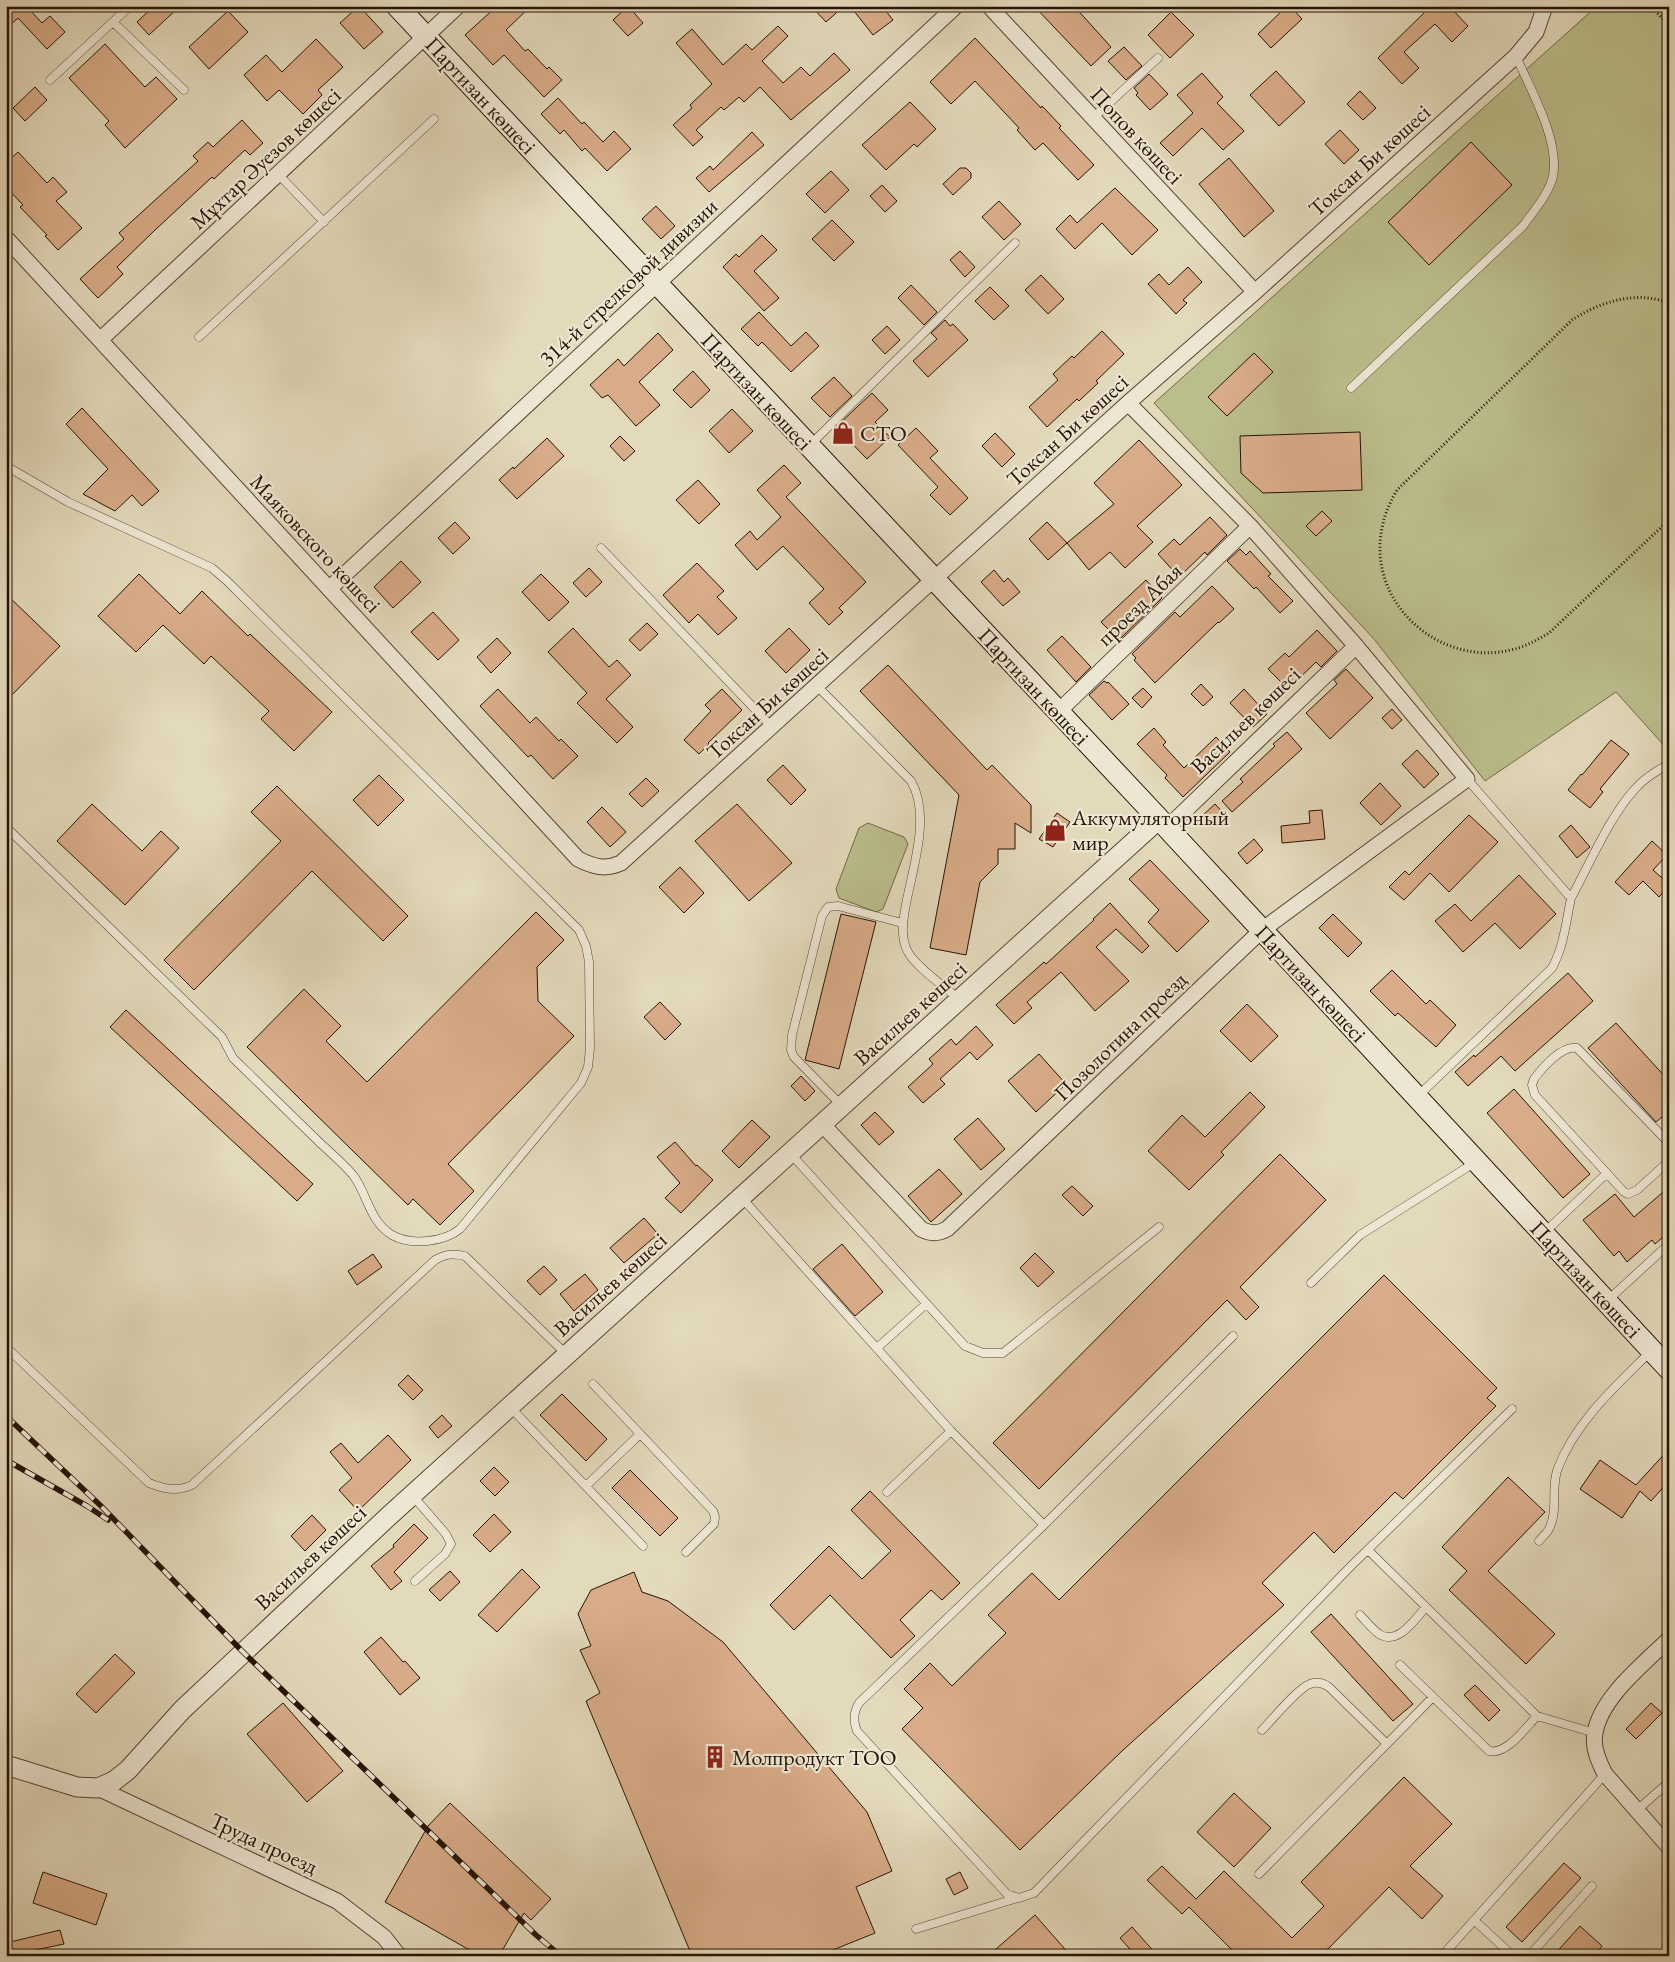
<svg xmlns="http://www.w3.org/2000/svg" width="1675" height="1962" font-family="'EB Garamond',serif">
  <rect width="100%" height="100%" fill="#e3d9bb"/>
  <filter id="stains"><feTurbulence type="fractalNoise" baseFrequency=".004" numOctaves="4"/><feColorMatrix values="0 0 0 0 .2 0 0 0 0 .09 0 0 0 0 .02 0 0 0 .5 -.17"/></filter>
  <radialGradient id="worn" r=".72"><stop offset=".6" stop-color="#630" stop-opacity="0"/><stop offset="1" stop-color="#630" stop-opacity=".3"/></radialGradient>
  <path fill="#bbbd8b" stroke="#716848" d="M1597 6H1669V751L1616 692 1485 781 1374 639 1154 403Z
    M868 823 904 837 908 844 883 909 876 912 839 898 836 889 859 828Z"/>
  <path fill="#d8ac88" stroke="#271305" d="M6 6H30L28 8 42 23 50 16 65 32 47 49 18 18 6 29Z
    M154 6H180L149 35 137 22Z
    M359 6 383 32 364 49 340 23Z
    M497 6H531L506 30 525 51 528 49 547 69 549 67 562 80 544 97 504 55 493 65 465 35Z
    M628 6 643 23 628 36 613 20Z
    M811 6H844L826 22Z
    M850 6H882L893 20 873 35Z
    M1034 6H1074L1111 47 1091 66Z
    M1287 6H1290L1302 19 1271 48 1258 34Z
    M1431 6H1449L1468 26 1452 42 1435 24 1404 52 1419 68 1402 84 1378 58Z
    M228 11 248 32 209 69 189 47Z
    M1171 12 1194 35 1170 58 1148 35Z
    M778 26 788 36 762 61 783 83 801 67 810 76 834 53 850 70 791 120 760 87 744 102 739 97 724 110 721 107 696 130 703 137 693 146 673 125 692 108 690 105 712 84 676 43 692 29 723 65 746 44 752 50Z
    M975 38 1041 108 1042 106 1061 126 1059 128 1094 165 1078 180 1043 143 1035 150 1017 130 1019 128 975 81 951 104 930 82Z
    M316 39 343 67 318 90 322 95 303 114 279 90 267 101 244 75 266 55 282 72Z
    M105 44 145 87 156 77 177 99 125 148 105 125 109 121 69 78Z
    M1124 47 1142 66 1126 80 1108 61Z
    M1276 71 1305 102 1279 126 1250 95Z
    M1202 73 1223 97 1217 103 1244 131 1223 150 1202 128 1173 156 1160 143 1193 113 1177 95Z
    M1149 74 1168 94 1150 110 1136 95 1138 93 1134 88Z
    M35 87 47 100 25 121 13 108Z
    M1360 91 1376 108 1363 120 1347 104Z
    M558 98 582 124 584 122 603 142 614 131 631 149 607 171 585 148 582 151 564 130 560 134 541 114Z
    M910 102 936 129 917 147 914 144 886 170 862 145Z
    M242 120 263 143 250 155 245 150 214 179 212 177 154 231 117 267 123 274 98 298 80 279 124 239 119 233 198 161 193 156 208 142 213 147Z
    M1340 130 1359 150 1344 164 1325 144Z
    M752 132 764 145 709 192 696 178 710 166 713 170Z
    M1471 142 1512 185 1429 265 1388 222Z
    M18 152 47 183 53 177 67 192 56 201 82 228 58 250 45 236 47 235 20 207 23 205 6 187V163Z
    M1229 158 1274 211 1244 237 1199 184Z
    M960 168H966L971 173V178L953 195 943 184Z
    M831 171 849 190 825 213 806 194Z
    M882 185 897 201 885 212 870 196Z
    M1115 188 1158 230 1132 255 1102 223 1075 249 1056 229 1070 215 1077 223Z
    M999 201 1021 224 1004 240 982 217Z
    M656 206 675 226 661 239 642 219Z
    M832 220 854 242 834 261 812 239Z
    M762 235 777 250 754 271 779 298 764 311 723 267 736 254 739 257Z
    M960 251 975 267 965 277 950 260Z
    M1188 267 1202 282 1183 300 1187 303 1176 314 1148 284 1159 274 1169 285Z
    M1041 275 1064 299 1048 314 1025 290Z
    M911 285 937 312 924 325 898 298Z
    M990 287 1009 306 994 320 975 301Z
    M759 312 791 346 806 332 819 346 791 372 762 342 758 346 741 329Z
    M945 320 950 326 953 324 968 340 928 377 913 361 937 339 931 333Z
    M887 326 900 340 885 354 872 340Z
    M1102 331 1124 354 1096 381 1098 383 1079 401 1077 399 1047 427 1029 407 1058 380 1053 374 1072 356 1074 358Z
    M658 333 673 350 639 382 660 405 636 426 608 395 602 398 590 385 618 359 624 366Z
    M1254 353 1273 372 1227 416 1208 397Z
    M693 371 710 390 691 408 673 390Z
    M834 377 852 396 830 417 811 398Z
    M872 393 888 410 875 422 890 437 867 459 836 427Z
    M82 408 159 491 142 506 132 495 115 511 83 494 108 469 66 424Z
    M732 409 753 431 729 453 709 431Z
    M916 428 938 451 930 458 968 498 950 515 930 495 938 487 898 445Z
    M1360 432 1362 490 1263 493 1241 473 1240 436Z
    M995 433 1015 454 1002 467 982 446Z
    M620 436 635 451 624 461 610 446Z
    M547 438 564 456 517 499 499 480 513 467 514 469Z
    M1139 440 1182 485 1137 526 1153 542 1125 568 1110 552 1089 570 1067 543 1114 504 1094 483Z
    M784 465 801 483 786 497 866 582 839 608 843 612 829 625 809 603 824 589 783 546 757 570 735 545 750 531 757 540 781 517 757 490Z
    M698 480 720 504 699 524 676 500Z
    M1322 511 1332 521 1316 536 1306 526Z
    M1210 517 1227 535 1207 555 1205 552 1179 577 1158 554 1174 539 1180 545Z
    M455 522 470 538 453 554 438 538Z
    M1047 522 1067 543 1048 560 1029 539Z
    M1240 549 1246 555 1250 551 1271 574 1268 576 1293 601 1280 613 1256 587 1254 589 1227 561Z
    M401 561 421 582 393 608 374 587Z
    M697 563 724 591 717 597 737 618 718 635 698 614 689 623 663 595Z
    M589 568 602 582 586 597 573 583Z
    M994 570 1004 582 1008 578 1020 592 1003 606 981 582Z
    M139 574 180 614 202 591 248 636 250 634 332 712 294 751 261 719 269 711 211 656 204 664 163 625 136 652 98 616Z
    M541 574 569 602 549 621 522 592Z
    M1146 580 1162 598 1119 640 1101 622Z
    M1212 586 1234 609 1219 623 1218 622 1155 683 1134 660 1136 658 1132 654 1175 612 1180 617Z
    M6 594 60 646 6 701Z
    M433 612 459 640 438 660 411 632Z
    M647 623 658 634 640 651 629 640Z
    M573 628 609 667 617 660 631 675 606 699 633 727 617 743 577 703 587 693 548 652Z
    M789 628 810 650 786 673 765 651Z
    M1317 630 1337 651 1321 667 1316 662 1288 689 1268 669 1285 653 1289 657Z
    M1062 636 1091 667 1076 682 1047 650Z
    M497 638 511 653 491 673 477 657Z
    M888 665 987 770 992 765 1031 805V833L1015 823V849H998V864L980 882 966 955 930 948 959 795 860 691Z
    M1346 669 1373 698 1330 739 1306 713 1337 684 1334 680Z
    M1104 681 1107 683 1108 682 1129 704 1112 720 1089 695Z
    M1201 684 1213 697 1203 706 1191 694Z
    M1143 688 1152 697 1142 708 1132 698Z
    M498 689 530 723 536 717 559 741 561 739 578 756 553 779 531 755 528 757 480 706Z
    M722 689 742 710 708 743 709 744 699 754 684 740 711 711 705 705Z
    M1244 689 1267 714 1253 727 1230 703Z
    M1392 709 1402 720 1392 729 1382 718Z
    M1154 728 1166 742 1163 745 1184 768 1216 737 1230 752 1183 797 1165 778 1167 775 1137 744Z
    M1287 732 1302 749 1232 812 1222 801 1243 782 1240 779 1275 746 1273 744Z
    M1611 740 1629 754 1600 789 1603 792 1590 808 1568 790 1581 774 1582 775Z
    M1417 750 1439 774 1424 788 1402 764Z
    M783 765 806 790 791 805 767 780Z
    M379 775 404 800 378 826 353 800Z
    M646 778 659 791 642 807 629 794Z
    M1380 783 1401 806 1381 825 1360 803Z
    M277 786 408 916 383 941 312 871 194 990 164 960 281 841 251 812Z
    M92 804 142 851 161 831 179 848 125 905 57 841Z
    M737 804 792 863 749 901 695 841Z
    M1215 804 1226 816 1213 827 1202 816Z
    M602 807 626 832 610 847 587 822Z
    M1322 810 1325 839 1282 843 1281 826 1310 823 1309 811Z
    M1057 813 1070 822 1053 847 1039 839Z
    M1469 815 1498 842 1449 892 1430 873 1404 900 1389 887 1405 871 1409 875Z
    M1571 825 1590 847 1577 858 1559 836Z
    M1254 839 1263 850 1247 864 1238 853Z
    M1652 841 1667 855 1653 870 1669 884V886L1659 897 1643 881 1629 895 1615 882Z
    M1150 860 1209 921 1177 952 1148 922 1159 910 1129 879Z
    M680 867 704 893 684 913 659 887Z
    M1519 875 1556 914 1520 949 1495 923 1463 952 1435 921 1455 904 1471 921Z
    M1110 903 1149 946 1142 953 1116 929 1096 947 1129 981 1095 1011 1061 972 1027 1002 1032 1008 1014 1024 996 1005 1044 962 1046 964 1094 920 1093 919Z
    M536 912 564 940 537 967 538 1001 574 1036 448 1164 474 1191 440 1225 413 1199 408 1205 247 1047 304 989 341 1026 326 1041 367 1082Z
    M841 914 876 922 839 1069 805 1060Z
    M1333 914 1362 943 1348 957 1319 928Z
    M1392 970 1426 1004 1430 1000 1456 1025 1436 1047 1398 1013 1395 1016 1370 991Z
    M1568 973 1593 1001 1515 1071 1501 1056 1468 1086 1455 1072 1474 1055 1475 1057Z
    M660 1002 681 1024 665 1040 644 1017Z
    M1247 1004 1278 1036 1251 1062 1220 1031Z
    M126 1010 313 1184 297 1201 110 1027Z
    M1616 1023 1669 1081V1111L1656 1122 1588 1048Z
    M976 1026 993 1045 977 1060 970 1052 940 1079 945 1084 923 1103 908 1087 933 1064 929 1059 951 1039 956 1045Z
    M1039 1054 1066 1084 1036 1112 1008 1081Z
    M801 1076 815 1091 805 1101 791 1086Z
    M1514 1089 1590 1174 1563 1198 1487 1113Z
    M1250 1092 1265 1107 1221 1152 1224 1155 1189 1190 1148 1151 1182 1115 1205 1137Z
    M875 1112 894 1132 879 1145 861 1125Z
    M978 1118 1005 1149 981 1170 954 1139Z
    M752 1120 770 1137 739 1168 722 1151Z
    M675 1142 696 1166 697 1165 713 1180 681 1213 665 1198 680 1183 657 1157Z
    M1280 1154 1326 1200 1240 1287 1259 1307 1246 1320 1227 1300 1039 1489 993 1443Z
    M939 1169 962 1194 931 1222 908 1196Z
    M1072 1186 1093 1206 1083 1216 1062 1195Z
    M1669 1187V1232L1655 1244 1652 1240 1627 1262 1619 1251 1614 1256 1583 1220 1615 1194 1634 1217Z
    M644 1218 658 1234 624 1263 610 1248Z
    M842 1244 883 1292 855 1316 813 1269Z
    M1035 1253 1054 1272 1038 1287 1020 1268Z
    M373 1254 382 1267 357 1285 348 1271Z
    M544 1266 557 1280 540 1295 527 1281Z
    M585 1274 598 1290 574 1311 560 1294Z
    M1384 1275 1497 1388 1487 1398 1496 1406 1403 1499 1395 1492 1334 1553 1314 1532 1262 1583 1284 1605 1122 1751 1020 1850 902 1729 923 1708 904 1689 930 1663 952 1686 1006 1633 988 1615 1032 1573 1059 1600Z
    M408 1375 423 1390 413 1400 398 1385Z
    M562 1394 607 1439 586 1461 540 1415Z
    M442 1415 452 1426 438 1438 429 1427Z
    M388 1435 411 1460 358 1511 339 1490 352 1478 330 1452 341 1443 358 1463Z
    M1669 1449V1481L1651 1501 1640 1491 1622 1518 1580 1489 1600 1460 1636 1485Z
    M494 1467 509 1482 495 1496 480 1481Z
    M630 1470 678 1518 660 1536 612 1488Z
    M1508 1477 1545 1512 1488 1571 1555 1634 1526 1664 1449 1590 1467 1571 1442 1547Z
    M870 1491 960 1583 942 1600 931 1590 900 1620 915 1636 891 1658 830 1595 794 1630 770 1605 829 1546 862 1579 891 1551 851 1510Z
    M494 1514 511 1532 490 1552 473 1535Z
    M312 1515 326 1530 305 1551 291 1536Z
    M414 1524 428 1538 394 1572 402 1581 391 1590 371 1566 394 1547 393 1545Z
    M522 1569 540 1587 497 1632 478 1615Z
    M450 1571 460 1582 440 1601 429 1590Z
    M634 1572 642 1592 668 1601 723 1642 867 1812 892 1871 856 1887 875 1933 818 1956H692L586 1701 600 1693 580 1650 591 1646 578 1614 591 1590Z
    M1331 1614 1413 1704 1393 1721 1311 1632Z
    M381 1637 403 1662 405 1661 420 1678 400 1695 364 1652Z
    M115 1654 135 1673 96 1713 76 1694Z
    M1475 1685 1500 1710 1489 1721 1464 1695Z
    M283 1703 343 1771 307 1802 247 1734Z
    M1651 1703 1662 1713 1636 1739 1626 1729Z
    M1404 1777 1452 1824 1410 1866 1443 1896 1422 1919 1389 1887 1321 1956H1238L1189 1907 1182 1914 1147 1880 1162 1866 1196 1899 1224 1871 1292 1938 1324 1906 1301 1882Z
    M1234 1793 1271 1828 1234 1867 1197 1832Z
    M450 1803 551 1899 531 1920 524 1913 499 1956H480L385 1902 428 1826Z
    M1564 1863 1581 1878 1522 1942 1506 1927Z
    M43 1872 107 1894 96 1925 33 1903Z
    M960 1872 968 1888 954 1895 946 1879Z
    M1035 1915 1071 1956H988Z
    M1580 1926 1602 1946 1594 1956H1553Z
    M1132 1927 1158 1956H1136L1120 1938Z
    M60 1930 64 1944 6 1956V1943Z"/>
  <g fill="none" stroke-linecap="round" stroke-linejoin="round">
    <defs>
      <path id="service" d="M113 22 184 90
        M50 80 130 6
        M1093 118 1158 58
        M278 174 324 222
        M199 337 434 119
        M1351 388 1523 226C1533 212 1550 192 1553 176 1560 140 1530 89 1516 56
        M810 445 1015 243
        M6 466 68 502 212 568 227 581 579 930 586 946 589 962 590 1048 588 1067 581 1083 460 1229C444 1242 411 1246 392 1235 369 1221 368 1195 353 1175 342 1162 327 1150 315 1138 287 1111 260 1084 233 1058L222 1037 6 827
        M601 548 772 727
        M817 686 911 781C931 815 913 867 906 904 903 920 900 937 908 952 915 966 946 988 959 999
        M1571 898C1589 865 1610 816 1635 789 1644 778 1656 771 1669 764
        M1418 1096 1552 968C1564 946 1566 922 1571 898L1467 779
        M841 1105 794 1057 791 1050 792 1035 822 916 828 907 838 906 902 923
        M1669 1143 1577 1048C1562 1045 1543 1067 1534 1079L1532 1085 1535 1095 1624 1192 1628 1194 1637 1190 1669 1161
        M790 1153 965 1346 983 1353H1003L1159 1227
        M741 1197 951 1431 1044 1525
        M1545 1232 1607 1173
        M1311 1283 1360 1235 1474 1163
        M1608 1300 1669 1244
        M1233 1336 1044 1525 859 1703C853 1713 853 1721 857 1731L1007 1894 1019 1898 1034 1893 1350 1567 1512 1409
        M6 1347 149 1483C164 1489 177 1492 192 1485L435 1260C446 1254 453 1253 465 1256L567 1355
        M877 1348 926 1304
        M593 1384 713 1511 715 1517 714 1524 686 1552
        M510 1407 643 1546
        M586 1486 640 1434
        M887 1492 951 1431
        M412 1495 446 1534 451 1544 445 1554 415 1581
        M1539 1541C1542 1537 1547 1533 1549 1529 1559 1510 1550 1487 1558 1468 1576 1421 1616 1386 1651 1351
        M1368 1550 1537 1716 1595 1733
        M1360 1615C1366 1621 1372 1629 1379 1634 1398 1646 1415 1619 1426 1607
        M1400 1665 1489 1751C1507 1755 1526 1727 1537 1716
        M1262 1730C1272 1720 1298 1688 1310 1684 1317 1681 1323 1683 1329 1687L1387 1744
        M1636 1811 1669 1782
        M1259 1874 1433 1697
        M1474 1920 1513 1956
        M916 1929 1017 1898
        M1442 1956 1605 1774
        M1529 1956 1592 1886"/>
      <path id="minor" d="M989 6 1255 292
        M6 238 578 859C594 867 605 870 621 863L1128 403 1255 292 1516 56 1536 32 1545 6
        M100 340 458 6
        M329 589 956 6
        M1058 712 1250 526
        M1167 828 1356 646
        M822 1124 921 1229C931 1234 937 1234 947 1229L1262 930 1467 779 1356 646 1250 526 1128 403
        M1669 1639C1644 1664 1601 1697 1595 1733 1592 1747 1599 1762 1605 1774L1669 1847
        M98 1788 337 1901 384 1937 399 1956"/>
      <path id="tertiary" d="M6 1765 77 1787 98 1788 114 1781 128 1770 182 1710 390 1515 1159 819"/>
      <path id="secondary" d="M397 6 1159 819 1669 1369"/>
    </defs>
    <use href="#service" stroke="#564432" stroke-width="9"/>
    <use href="#minor" stroke="#564432" stroke-width="17"/>
    <use href="#tertiary" stroke="#564432" stroke-width="21"/>
    <use href="#secondary" stroke="#271305" stroke-width="23"/>
    <path stroke="#271305" stroke-width="3" stroke-dasharray="1 2.5" stroke-linecap="butt" d="M1650 6 1669 25
      M1669 303C1635 290 1600 302 1572 320L1397 490C1387 507 1381 524 1380 544 1377 612 1445 666 1511 650 1525 647 1537 640 1549 633L1669 520"/>
    <use href="#service" stroke="#ede6d3" stroke-width="8"/>
    <use href="#minor" stroke="#ede6d3" stroke-width="15"/>
    <use href="#tertiary" stroke="#ede6d3" stroke-width="19"/>
    <use href="#secondary" stroke="#ede6d3" stroke-width="21"/>
    <defs>
      <path id="rail" d="M6 1416 100 1505 243 1652 536 1935 561 1956
        M6 1460 87 1506 108 1520"/>
    </defs>
    <use href="#rail" stroke="#271305" stroke-width="5.5"/>
    <use href="#rail" stroke="#ede6d3" stroke-width="4" stroke-dasharray="11" stroke-linecap="butt"/>
  </g>
  <defs>
    <symbol id="shop-bare" viewBox="-9 -9 18 18"><path d="M-5-2.5h2.3a2.7 3.5 0 0 1 5.4 0H5L5.5 6h-11ZM-1.5-2.5h3a1.5 2.3 0 0 0-3 0Z" fill="#8f2418" stroke="#ede6d3" stroke-width="2.5" paint-order="stroke"/></symbol>
    <symbol id="building-bare" viewBox="-9 -9 18 18"><path d="M-4-6H4V6H1V3H-1V6H-4ZM-2.5-4.3h1.7v1.8h-1.7ZM.8-4.3h1.7v1.8H.8ZM-2.5-1h1.7V.8h-1.7ZM.8-1h1.7V.8H.8Z" fill="#8f2418" stroke="#ede6d3" stroke-width="2.5" paint-order="stroke"/></symbol>
  </defs>
  <g fill-rule="evenodd">
    <use href="#shop-bare" x="827" y="417" width="32" height="32"/>
    <use href="#shop-bare" x="1039" y="814" width="32" height="32"/>
    <use href="#building-bare" x="699" y="1741" width="32" height="32"/>
  </g>
  <g text-anchor="middle" stroke-width="4.5" stroke-linejoin="round" paint-order="stroke">
    <g font-size="22" fill="#271305" stroke="#ede6d3">
      <text transform="translate(481 95) rotate(47)" y="8">Партизан көшесі</text>
      <text transform="translate(1137 135) rotate(47)" y="8">Попов көшесі</text>
      <text transform="translate(265 158) rotate(-43)" y="8">Мұхтар Әуезов көшесі</text>
      <text transform="translate(1369 160) rotate(-42)" y="8">Токсан Би көшесі</text>
      <text transform="translate(628 282) rotate(-43)" y="8">314-й стрелковой дивизии</text>
      <text transform="translate(757 391) rotate(47)" y="8">Партизан көшесі</text>
      <text transform="translate(1067 430) rotate(-42)" y="8">Токсан Би көшесі</text>
      <text transform="translate(316 543) rotate(47)" y="8">Маяковского көшесі</text>
      <text transform="translate(1139 604) rotate(-44)" y="8">проезд Абая</text>
      <text transform="translate(1034 686) rotate(47)" y="8">Партизан көшесі</text>
      <text transform="translate(767 703) rotate(-42)" y="8">Токсан Би көшесі</text>
      <text transform="translate(1245 720) rotate(-44)" y="8">Васильев көшесі</text>
      <text transform="translate(1311 983) rotate(47)" y="8">Партизан көшесі</text>
      <text transform="translate(910 1013) rotate(-42)" y="8">Васильев көшесі</text>
      <text transform="translate(1120 1036) rotate(-44)" y="8">Позолотина проезд</text>
      <text transform="translate(1586 1279) rotate(47)" y="8">Партизан көшесі</text>
      <text transform="translate(610 1284) rotate(-42)" y="8">Васильев көшесі</text>
      <text transform="translate(310 1557) rotate(-43)" y="8">Васильев көшесі</text>
      <text transform="translate(264 1843) rotate(25)" y="8">Труда проезд</text>
    </g>
    <g font-size="22" fill="#271305" stroke="#ede6d3" text-anchor="start">
      <text x="860" y="441">СТО</text>
      <text x="1072" y="825">Аккумуляторный<tspan x="1072" dy="25">мир</tspan></text>
      <text x="732" y="1765">Молпродукт ТОО</text>
    </g>
  </g>
  <rect width="1675" height="1962" fill="none" stroke="#e3d9bb" stroke-width="25"/>
  <rect x="8" y="8" width="1660" height="1947" fill="none" stroke="#271305" stroke-width="2.5"/>
  <rect x="12" y="12" width="1650" height="1937" fill="none" stroke="#271305"/>
  <rect width="100%" height="100%" filter="url(#stains)"/>
  <rect width="100%" height="100%" fill="url(#worn)"/>
</svg>
